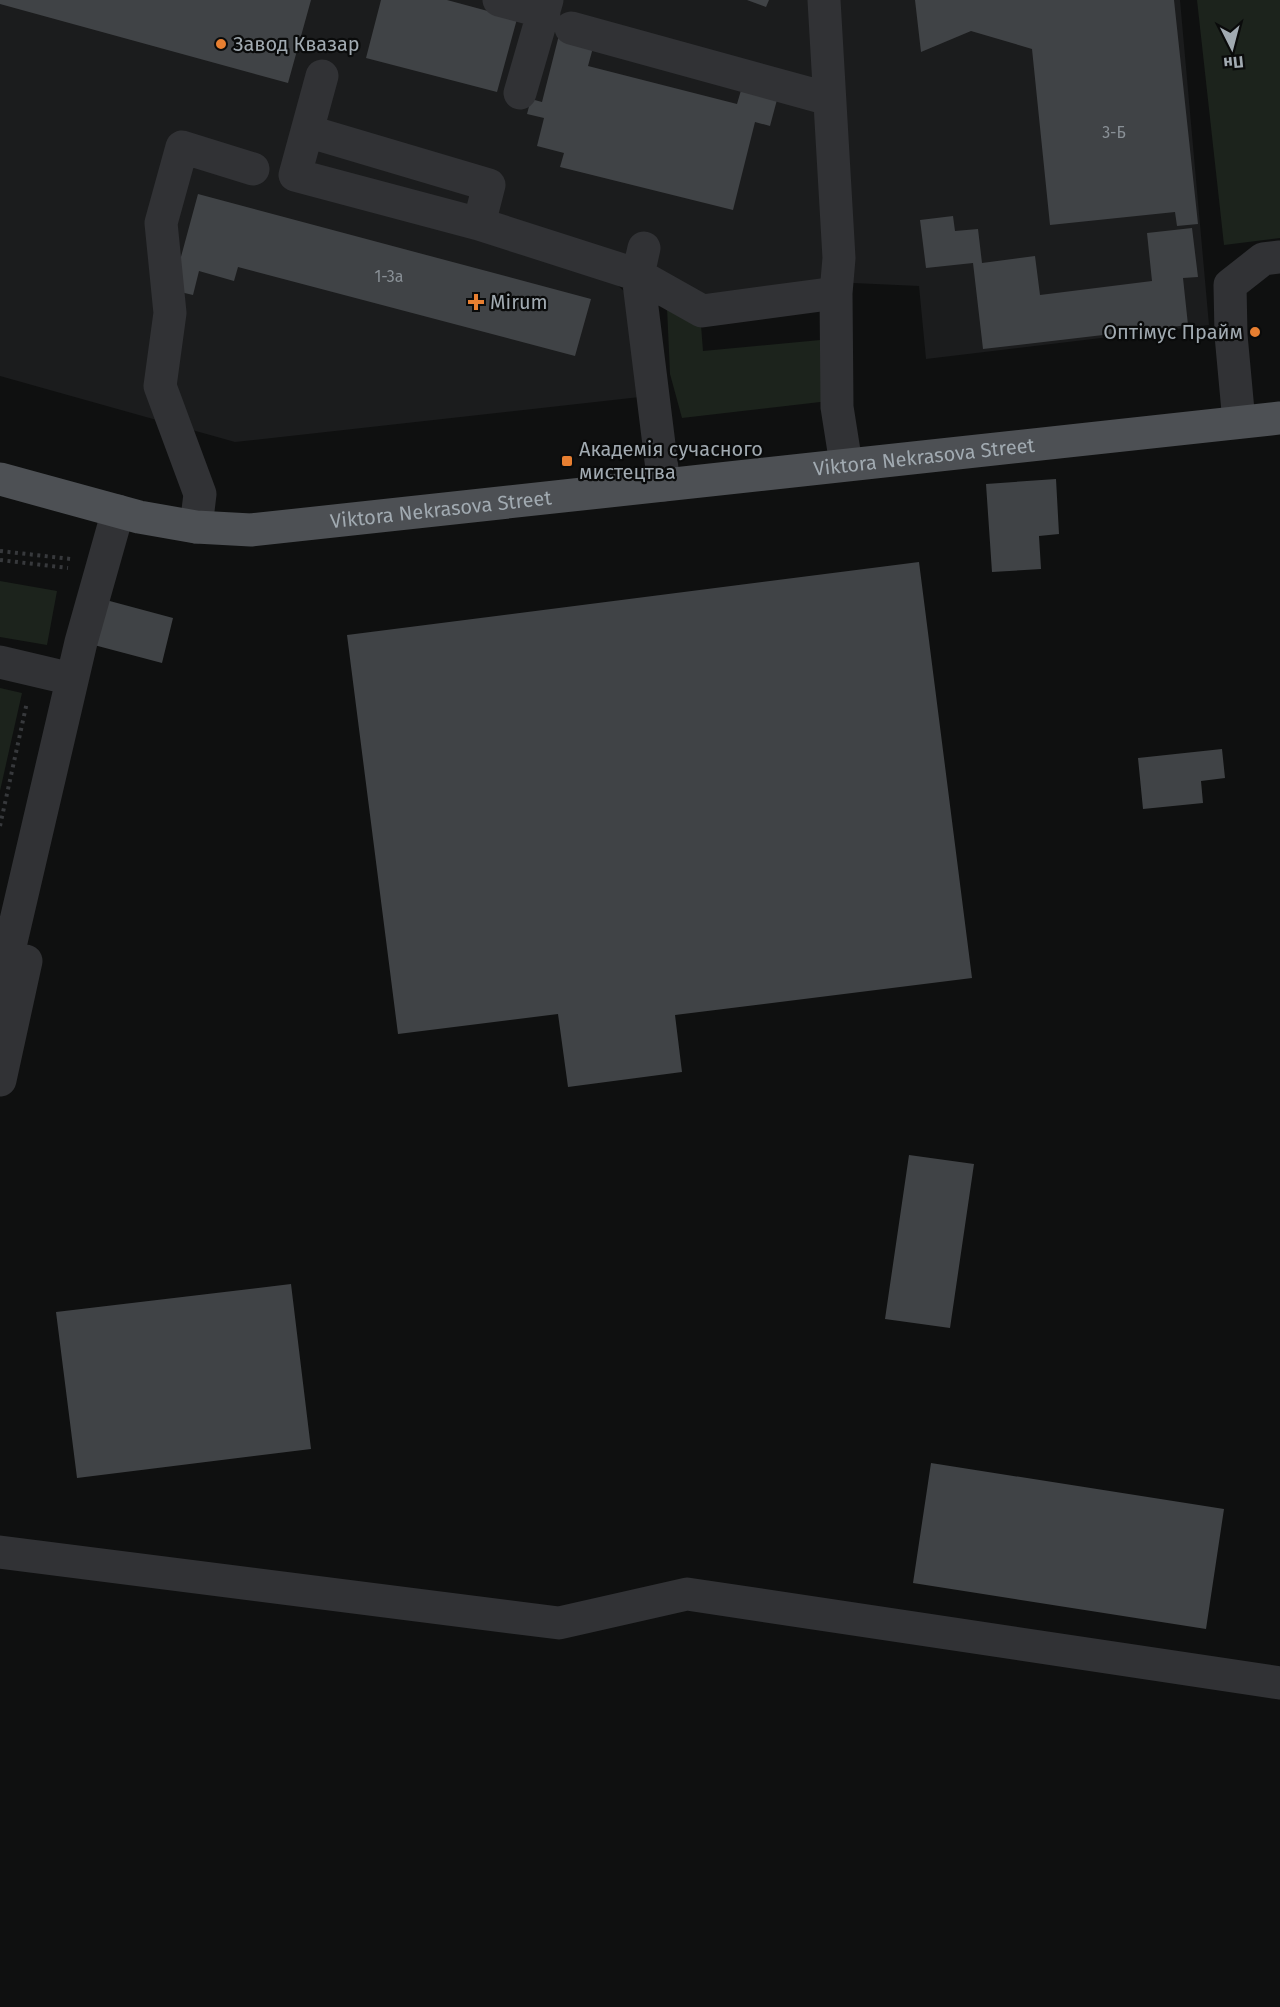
<svg xmlns="http://www.w3.org/2000/svg" width="1280" height="2007" font-family="'Fira Sans',sans-serif">
  <rect width="100%" height="100%" fill="#0f1010"/>
  <path fill="#1b1c1d" d="M0 0H1180L1209 325 926 359 919 286 831 282 702 295 611 279 627 294 640 397 235 442 0 376Z"/>
  <path fill="#1c231c" d="M1197 0H1280V238L1224 245Z
    M667 307 701 325 703 351 831 339 829 401 682 418 670 374Z
    M0 581 57 591 47 645 0 637Z
    M0 688 22 693 0 791Z"/>
  <path fill="#404346" d="M0 0H311L288 83 0 4Z
    M381 0H447L517 19 497 92 366 58Z
    M747 0H769L766 7Z
    M915 0H1174L1198 224 1177 226 1175 212 1050 225 1032 49 971 31 921 52Z
    M559 35 594 44 588 66 737 104 742 87 778 96 770 126 755 122 733 210 560 167 564 153 537 146 544 118 527 114 531 99 542 102Z
    M198 194 591 299 575 356 238 267 234 281 199 271 193 295 172 290Z
    M953 216 955 231 978 229 982 263 1035 256 1040 295 1152 281 1147 233 1192 228 1198 277 1183 278 1188 325 983 349 973 263 926 268 920 220Z
    M1056 479 1059 534 1039 536 1041 569 992 572 986 484Z
    M919 562 972 978 675 1015 682 1072 568 1087 558 1014 398 1034 347 635Z
    M106 600 173 618 162 663 94 645Z
    M1222 749 1225 778 1201 781 1203 803 1143 809 1138 758Z
    M909 1155 974 1164 950 1328 885 1319Z
    M291 1284 311 1449 77 1478 56 1312Z
    M931 1463 1224 1509 1206 1629 913 1583Z"/>
  <g fill="none" stroke-linecap="round" stroke-linejoin="round">
    <path stroke="#37393c" stroke-width="4" stroke-dasharray="3 4.5" stroke-linecap="butt" d="M0 551 71 559
      M0 560 68 568
      M0 826 27 702"/>
    <path stroke="#313235" stroke-width="33" d="M499 0 544 12
      M824 0 839 258 836 293 837 407 846 464
      M571 28 829 99
      M322 76 295 175 479 224 638 275 664 485
      M520 93 547 0
      M307 131 489 185 479 224
      M644 248 638 275 702 311 836 293
      M1239 422 1231 335 1230 285 1263 259 1280 257
      M196 527 200 494 160 386 170 313 161 223 182 147 253 169
      M0 662 72 679
      M0 989 81 642 118 511
      M0 1080 26 961
      M0 1552 559 1623 687 1594 1280 1683"/>
    <path stroke="#4d5054" stroke-width="33" id="s1" d="M0 479 139 517 196 527 251 530 1280 418"/>
  </g>
  <g fill="#e77f31" stroke="#0a0b0b" stroke-width="2">
    <circle cx="221" cy="44" r="6"/>
    <path d="M473 293h6v6h6v6h-6v6h-6v-6h-6v-6h6z"/>
    <circle cx="1255" cy="332" r="6"/>
    <rect x="561" y="455" width="12" height="12" rx="3"/>
  </g>
  <g text-anchor="middle" stroke-width="4.5" stroke-linejoin="round" paint-order="stroke">
    <g font-size="16" fill="#899096">
      <text x="1114" y="138">3-Б</text>
      <text x="389" y="282">1-3а</text>
    </g>
    <g font-size="20" fill="#a1aab1" stroke="#0a0b0b" text-anchor="start">
      <text x="233" y="51">Завод Квазар</text>
      <text x="490" y="309">Mirum</text>
      <text x="1243" y="339" text-anchor="end">Оптімус Прайм</text>
      <text x="579" y="456">Академія сучасного<tspan x="579" dy="23">мистецтва</tspan></text>
    </g>
    <g font-size="20" fill="#a1aab1" stroke="#0a0b0b">
      <text dy="7" stroke="none"><textPath href="#s1" startOffset="934">Viktora Nekrasova Street</textPath></text>
      <text dy="7" stroke="none"><textPath href="#s1" startOffset="448">Viktora Nekrasova Street</textPath></text>
    </g>
  </g>
  <g transform="translate(1232 48) rotate(174)" stroke="#0a0b0b" stroke-width="4.5" paint-order="stroke">
  <path d="M0-4.5L10 22L0 15L-10 22Z" fill="#a1aab1"/>
  <text y="-9" font-size="16" font-weight="bold" text-anchor="middle" fill="#a1aab1">Пн</text>
  </g>
</svg>
